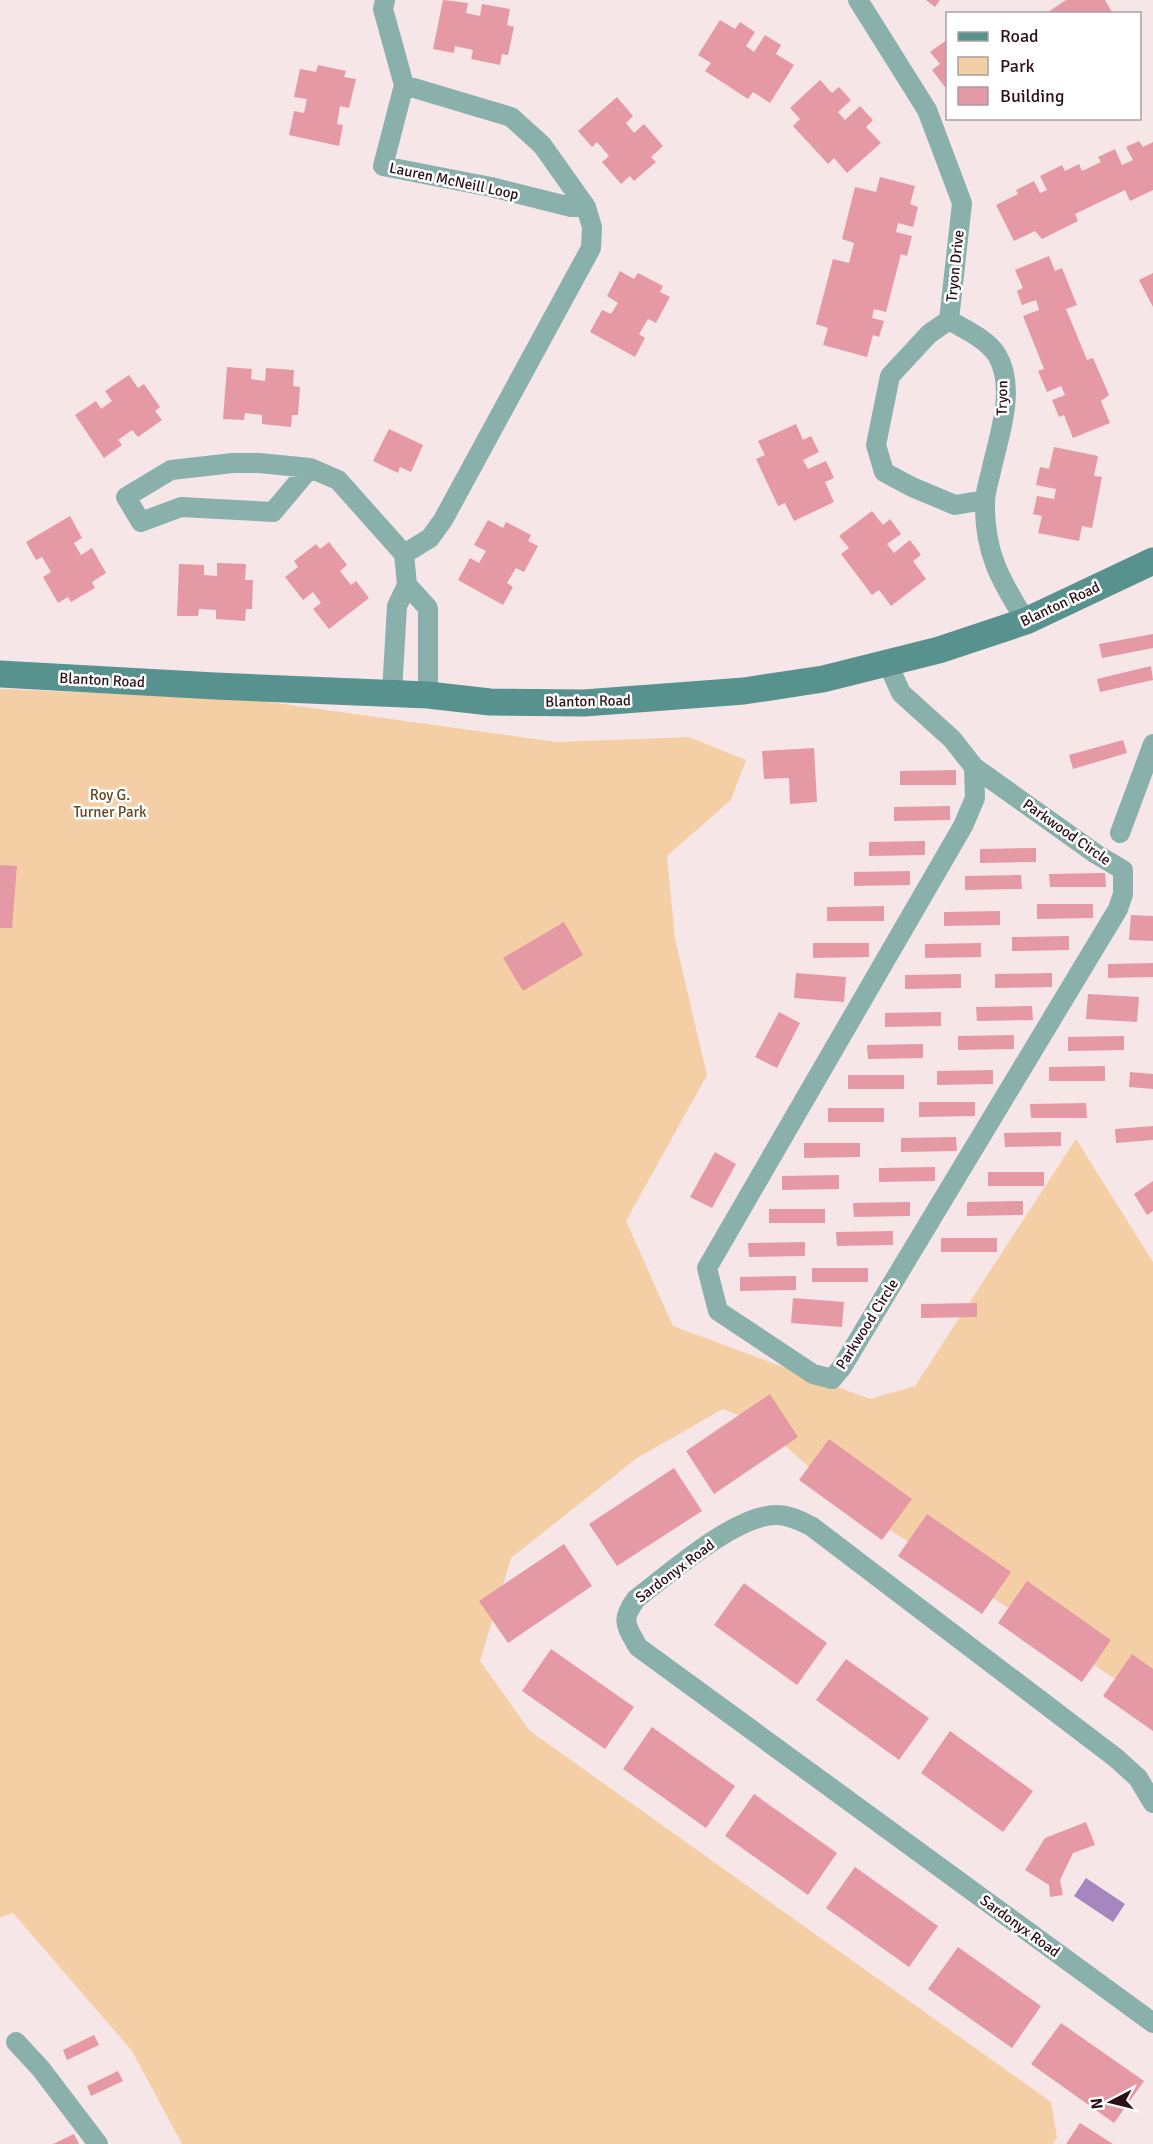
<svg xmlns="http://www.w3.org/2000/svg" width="1153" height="2144" font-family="Signika,sans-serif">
  <rect width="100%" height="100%" fill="#f7e6e8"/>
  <path fill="#f4cfa5" d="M0 689 247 699 557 742 689 737 746 760 731 800 667 856 675 939 707 1075 626 1221 673 1326 870 1399 915 1386 1076 1139 1153 1262V1704L848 1502 761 1424 723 1409 637 1458 511 1558 480 1661 530 1731 1051 2102 1057 2138 1053 2144H182L132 2051 13 1913 0 1917Z"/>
  <path fill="#a686bf" d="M1086 1878 1125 1904 1113 1922 1074 1896Z"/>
  <path fill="#e599a4" d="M443 0 468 3 466 13 480 16 482 4 510 9 507 25 514 27 508 55 502 54 500 65 471 59 473 50 455 46 454 53 433 49Z
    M926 0H940L935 7Z
    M1066 0H1105L1113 14H1045Z
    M720 20 735 29 740 22 755 32 746 46 754 52 765 35 781 45 776 54 794 65 770 103 753 92 748 99 705 71 711 63 698 55Z
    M948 39V91L932 70 940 64 930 52Z
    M318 65 346 71 344 77 356 79 349 108 340 106 337 124 343 125 339 146 289 135 294 111 304 113 307 99 294 97 300 69 316 72Z
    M820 80 832 93 839 87 851 100 838 112 845 120 860 106 873 120 866 127 881 143 847 173 834 158 828 164 793 126 800 119 790 108Z
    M617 97 633 116 626 123 634 133 644 124 663 146 651 157 656 162 634 181 630 176 621 184 602 162 609 156 597 142 592 147 578 131Z
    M1139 141 1143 147 1153 142V190L1130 201 1125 190 1075 214 1078 221 1042 239 1035 231 1014 241 996 205 1018 194 1016 190 1034 181 1040 193 1047 190 1040 176 1062 165 1065 171 1079 164 1082 171 1101 162 1098 157 1115 149 1122 165 1133 160 1126 147Z
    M880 177 915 186 910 204 918 207 913 227 898 223 896 232 912 236 907 256 901 254 886 312 874 309 872 318 884 321 879 337 873 335 867 357 823 345 828 328 816 324 833 259 849 263 854 243 842 239 855 187 876 192Z
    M1049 256 1055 271 1062 268 1077 305 1066 309 1087 360 1093 358 1109 395 1101 401 1110 423 1073 438 1064 415 1059 417 1052 400 1065 395 1061 386 1047 392 1038 371 1044 369 1023 316 1039 310 1036 300 1022 305 1017 291 1023 288 1015 270Z
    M620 271 634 279 638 273 663 286 660 292 670 297 656 323 648 319 639 334 645 338 635 357 590 332 602 310 611 314 618 303 607 296Z
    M1153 273V307L1139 280Z
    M227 367 252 369 251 379 265 381 266 368 294 370 293 386 300 387 298 415H292L291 427 262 424V415L245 413 244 420 223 419Z
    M129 375 138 388 144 384 160 407 155 411 162 420 138 437 132 430 118 440 122 445 104 458 75 415 96 401 101 409 112 401 105 391Z
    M796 424 803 440 811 436 819 452 803 460 808 469 826 461 834 478 825 482 834 502 794 521 785 503 778 506 756 459 765 455 758 441Z
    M389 429 423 445 411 472 400 467 398 473 373 461Z
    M1054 447 1098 456 1094 476 1102 477 1092 528 1082 526 1079 541 1038 533 1042 516 1033 514 1037 496 1054 499 1056 489 1036 485 1040 467 1049 469Z
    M872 511 883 525 890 519 901 534 887 544 894 553 910 540 921 555 913 561 926 579 891 606 879 590 872 595 841 554 849 548 839 536Z
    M70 516 82 538 74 543 81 555 92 548 106 573 92 582 95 588 71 602 68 597 58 603 43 577 51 572 42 557 36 560 26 542Z
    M488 520 503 528 506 522 531 535 528 541 538 546 524 572 516 568 507 583 513 587 503 605 458 580 470 558 479 563 486 551 474 545Z
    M329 542 347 565 340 571 351 585 356 581 369 598 329 629 313 609 321 603 313 592 303 600 285 577 298 567 294 561 316 544 320 549Z
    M217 563 246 564 245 580H253L252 609H246L245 621 216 619V610L199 609 198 616H177L179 564 204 565V575L217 576Z
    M1153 634V648L1102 658 1099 644Z
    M1151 666 1153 680 1100 692 1097 679Z
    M1123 740 1127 753 1073 769 1069 755Z
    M814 748 817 802 790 804 789 778 764 779 762 751Z
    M956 770V785H900V771Z
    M950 806V820L894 821V807Z
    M925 841V855L869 856V842Z
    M1036 848V862L980 863V849Z
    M0 865 17 866 12 928H0Z
    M910 871V885L854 886V872Z
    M1105 873 1106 887H1050L1049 874Z
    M1021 875 1022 889 965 890V876Z
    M1037 904H1093V918L1037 919Z
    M884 906V921H827V907Z
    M1000 911V925L944 926V912Z
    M1131 915 1153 916V941L1129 940Z
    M564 922 583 955 523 991 503 958Z
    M1069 936V950L1012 951V937Z
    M813 943H869V957L813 958Z
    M981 943V957L925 958V944Z
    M1153 963V977L1108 978V964Z
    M796 973 846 977 844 1002 794 998Z
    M1052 973V987L995 988V974Z
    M961 974V988L905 989V975Z
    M1088 994 1139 997 1137 1022 1086 1019Z
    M1032 1006 1033 1020 977 1021 976 1007Z
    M779 1012 800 1023 777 1068 755 1057Z
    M941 1012V1026L885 1027V1013Z
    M1014 1035V1049L958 1050V1036Z
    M1124 1036V1050L1068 1051V1037Z
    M923 1044V1058L868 1059 867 1045Z
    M1105 1066V1081H1049V1067Z
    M993 1070V1084L937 1085V1071Z
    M1130 1072 1153 1074V1089L1129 1087Z
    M848 1075H904V1089H848Z
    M919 1102H975V1116L919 1117Z
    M1086 1103 1087 1118H1031L1030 1104Z
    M828 1108H884V1122H828Z
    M1153 1126V1140L1116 1143 1115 1129Z
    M1061 1132V1146L1005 1147 1004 1133Z
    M956 1137 957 1151 901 1152V1138Z
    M804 1143H860V1157L804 1158Z
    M715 1152 736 1164 712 1208 690 1197Z
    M935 1167V1181L879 1182V1168Z
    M988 1172H1044V1186H988Z
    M839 1175V1189L782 1190V1176Z
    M1153 1181V1211L1147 1215 1134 1194Z
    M1023 1201V1215L967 1216V1202Z
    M910 1202V1216L854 1217 853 1203Z
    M769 1209H825V1223H769Z
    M893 1231V1245L837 1246 836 1232Z
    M941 1238H997V1252H941Z
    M805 1242V1256L749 1257 748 1243Z
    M812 1268H868V1282H812Z
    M796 1276V1290L740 1291V1277Z
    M793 1298 844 1302 842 1327 791 1323Z
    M977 1303V1317L921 1318V1304Z
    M770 1394 798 1437 714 1494 686 1451Z
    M829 1439 912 1499 882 1540 799 1480Z
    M674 1468 702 1511 617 1566 589 1524Z
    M927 1514 1011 1572 982 1614 898 1556Z
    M564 1544 592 1586 508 1643 479 1601Z
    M1027 1581 1111 1640 1082 1682 998 1623Z
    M744 1583 827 1643 797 1685 714 1625Z
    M551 1649 634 1707 605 1749 522 1691Z
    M1132 1654 1153 1669V1731L1103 1696Z
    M846 1659 929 1718 899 1760 816 1700Z
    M652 1727 735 1786 706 1828 623 1769Z
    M950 1731 1033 1791 1003 1832 921 1773Z
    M754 1794 837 1853 808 1895 725 1836Z
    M1086 1822 1095 1845 1073 1853 1060 1880 1063 1895 1050 1897 1049 1885 1025 1870 1045 1838Z
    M855 1867 938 1926 909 1967 826 1908Z
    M958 1947 1041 2006 1012 2048 928 1989Z
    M1061 2023 1144 2081 1114 2123 1031 2064Z
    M94 2035 99 2045 67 2060 63 2050Z
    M118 2071 123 2081 91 2096 87 2086Z
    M1080 2123 1113 2144H1066Z
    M74 2134 79 2144H53Z"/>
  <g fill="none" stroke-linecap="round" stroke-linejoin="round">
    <path stroke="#8ab0ac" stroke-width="20" d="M385 0 383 9 404 85
      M858 0 927 110 962 203 949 320 929 334 890 376 876 445 884 472 912 487 955 505 985 500
      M949 320C964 329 987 339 997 355 1016 387 1000 433 992 467 990 478 985 491 985 502 984 552 1000 580 1026 621
      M310 468 273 512 181 507 141 522 126 497 171 470 233 463H259L310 468 338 480 404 554 407 585 397 606 392 693
      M404 554 430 538 443 520 591 248 592 227 586 207 542 145 511 117 404 85 383 166 491 187 571 207H586
      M407 585 428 608V695
      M888 664 901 693 952 739 974 767
      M974 767 1096 854 1123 870V894L1118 909 842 1367 832 1379 813 1374 718 1311 707 1268 963 826 975 798Z
      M1120 833 1153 744
      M1153 1803 1138 1778 1116 1758 811 1526C800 1521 789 1515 777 1515 736 1514 669 1574 636 1599 620 1621 626 1625 638 1647L1153 2023
      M16 2042 41 2069 98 2144"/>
    <path stroke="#58928e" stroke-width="27" d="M0 674 215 686 428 695 490 702 584 703 744 691 823 679 939 650 1026 621 1153 561"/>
  </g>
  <g text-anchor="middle" stroke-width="5" stroke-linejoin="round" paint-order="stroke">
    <g font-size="15" fill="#2c1016" stroke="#fff">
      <text transform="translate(454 181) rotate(12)" y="5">Lauren McNeill Loop</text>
      <text transform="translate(955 266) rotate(-84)" y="5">Tryon Drive</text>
      <text transform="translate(1002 398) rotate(-89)" y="5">Tryon</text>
      <text transform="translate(1060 604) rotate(-25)" y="5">Blanton Road</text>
      <text transform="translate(102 680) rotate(3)" y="5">Blanton Road</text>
      <text transform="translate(588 701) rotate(-1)" y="5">Blanton Road</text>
      <text transform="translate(1067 832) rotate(35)" y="5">Parkwood Circle</text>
      <text transform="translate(867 1324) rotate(-58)" y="5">Parkwood Circle</text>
      <text transform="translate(675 1571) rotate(-37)" y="5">Sardonyx Road</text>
      <text transform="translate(1020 1926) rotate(36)" y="5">Sardonyx Road</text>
    </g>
    <g font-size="15" fill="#68481f" stroke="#fff">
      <text x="110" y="800">Roy G.<tspan x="110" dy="17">Turner Park</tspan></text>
    </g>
  </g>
  <rect x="946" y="12" width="195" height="108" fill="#ffffff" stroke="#ab9fa2" stroke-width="1.5"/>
  <rect x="958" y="32" width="30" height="9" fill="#58928e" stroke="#ab9fa2" stroke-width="1.5"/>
  <text x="1000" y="42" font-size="18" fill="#2c1016">Road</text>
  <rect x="958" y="57" width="30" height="18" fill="#f4cfa5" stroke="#ab9fa2" stroke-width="1.5"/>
  <text x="1000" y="72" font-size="18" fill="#2c1016">Park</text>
  <rect x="958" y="87" width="30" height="18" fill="#e599a4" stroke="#ab9fa2" stroke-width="1.5"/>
  <text x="1000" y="102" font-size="18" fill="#2c1016">Building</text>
  <g transform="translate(1111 2102) rotate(263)" stroke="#ffffff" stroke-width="4.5" paint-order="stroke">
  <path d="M0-4.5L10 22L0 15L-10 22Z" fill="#2c1016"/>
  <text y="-9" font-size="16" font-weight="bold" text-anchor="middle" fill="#2c1016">N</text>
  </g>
</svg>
